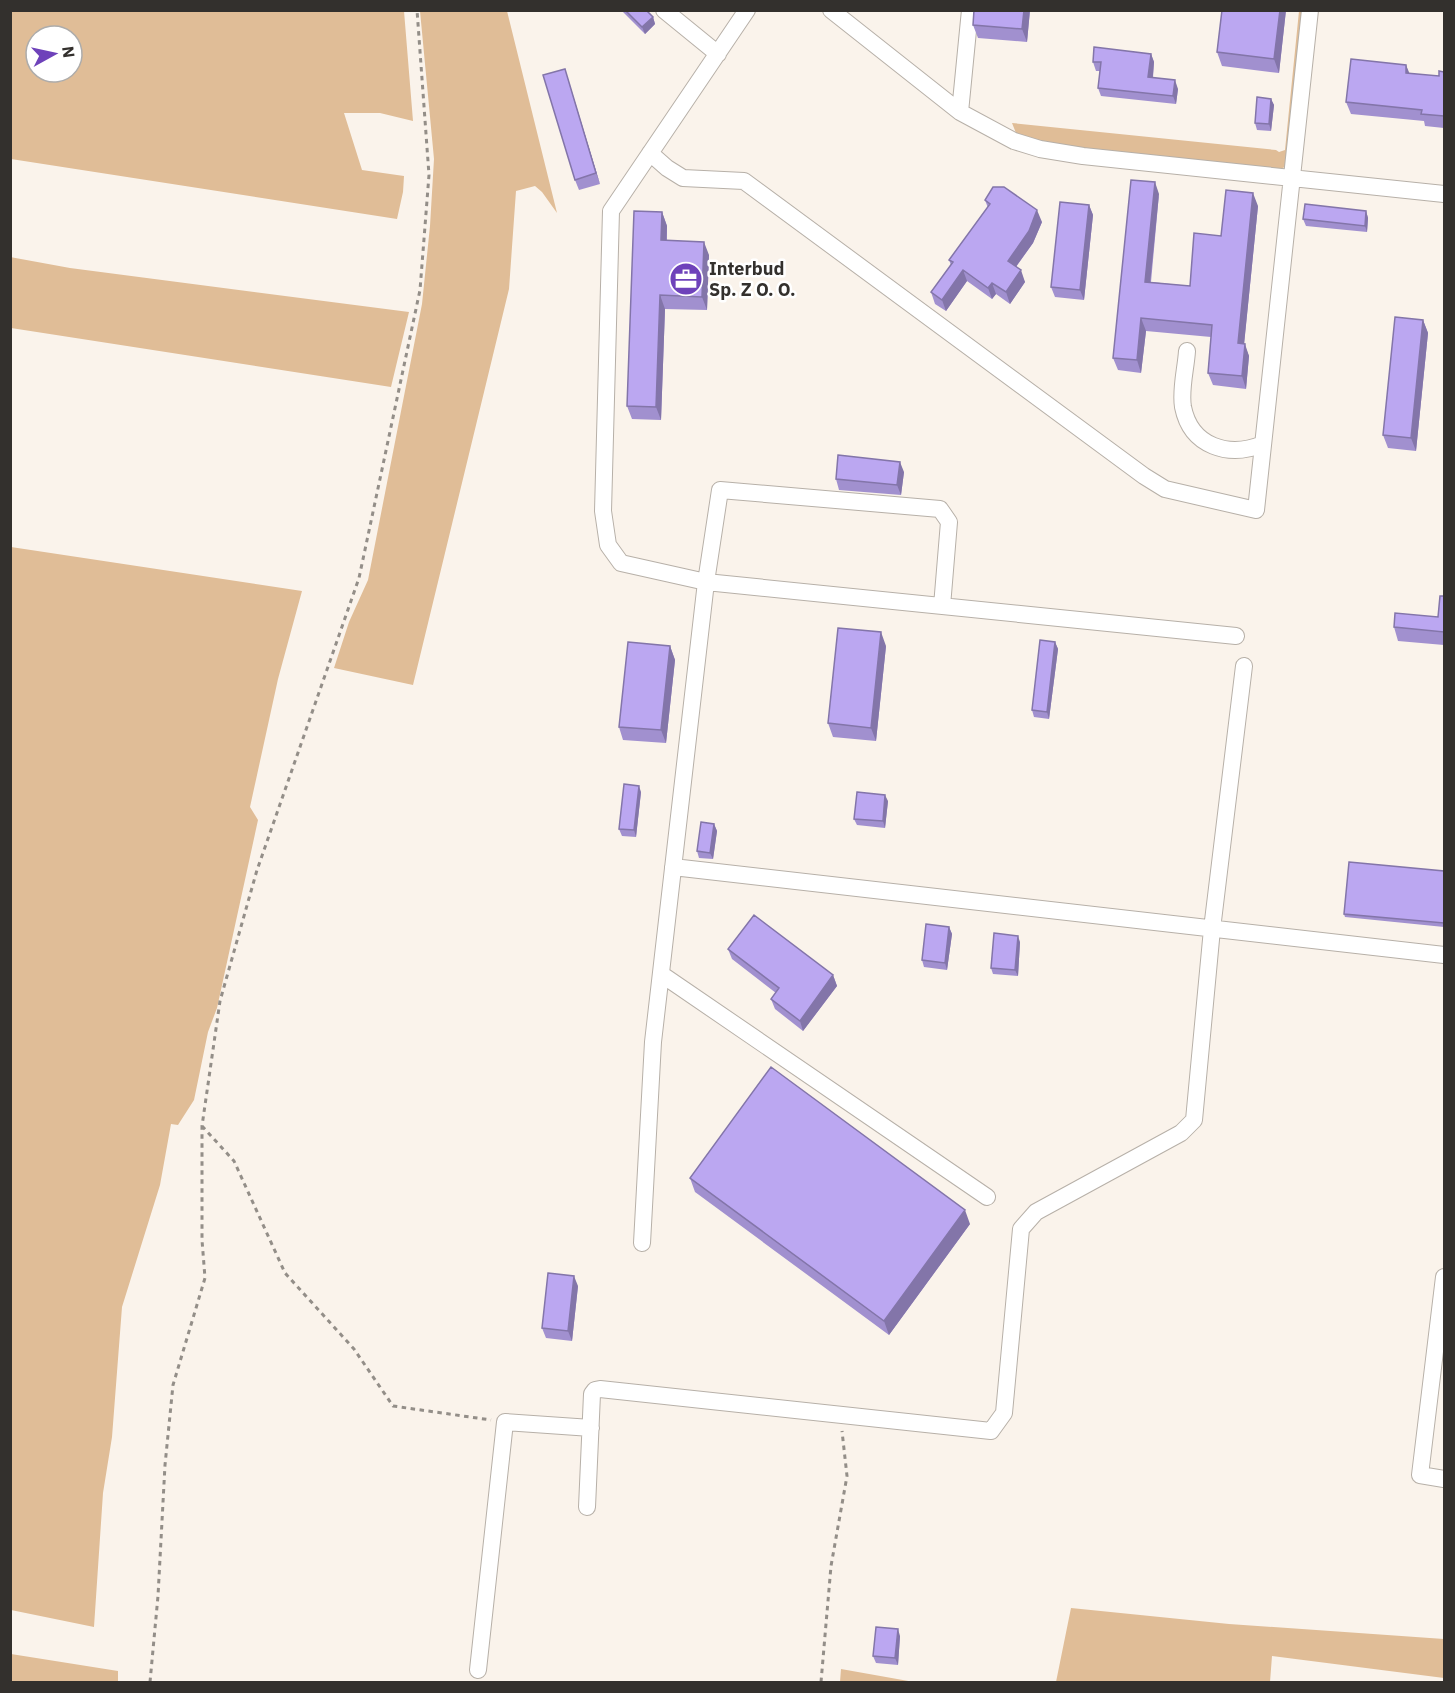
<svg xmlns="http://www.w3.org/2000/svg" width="1455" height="1693" font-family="'IBM Plex Sans',sans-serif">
  <rect width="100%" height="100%" fill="#faf3eb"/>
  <path fill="#e0bd97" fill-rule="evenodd" d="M11 10 404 11 413 121 380 113H344L362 170 404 176 403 192 397 219 11 159ZM36 36H72V72H36Z
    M420 11H507L557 213 542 192 535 186 516 191 509 289 413 685 334 668 349 622 368 580 422 304 430 226 434 159Z
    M1299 11H1304L1285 167 1280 169 1056 147 1016 133 1012 123 1276 150 1279 152 1285 150Z
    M10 257 70 268 409 312 391 387 11 328Z
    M11 547 302 591 278 679 250 807 258 820 217 1008 208 1032 194 1100 178 1125 171 1124 160 1185 122 1307 112 1437 103 1493 94 1627 11 1610Z
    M1071 1608 1229 1624 1444 1639V1678L1272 1656 1270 1682H1056Z
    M11 1654 118 1671V1682H11Z
    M841 1669 914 1682H840Z"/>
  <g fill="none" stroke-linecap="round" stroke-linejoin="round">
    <defs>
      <path id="minor" d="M664 10 718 54
        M747 10 611 211 603 511 608 545 621 563 706 582 1236 636
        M831 10 960 112 1014 141 1040 149 1083 156 1444 194
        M960 112 970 10
        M650 153 667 168 683 178 744 181 1144 476 1165 489 1256 510 1310 10
        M1187 351C1186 368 1180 390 1183 407 1191 447 1229 458 1263 444
        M673 867 1444 955
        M661 974 987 1197
        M642 1243 653 1042 706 582 720 490 940 509 949 522 942 606
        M1444 1277 1420 1475 1444 1479
        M587 1507 592 1394 595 1390 600 1389 991 1431 1004 1413 1021 1229 1036 1212 1181 1133 1194 1120 1212 929 1244 666
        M478 1670 505 1422 591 1428"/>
    </defs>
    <use href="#minor" stroke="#b7b0a8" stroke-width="18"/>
    <path stroke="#938e88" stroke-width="3" stroke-dasharray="4.5 4.5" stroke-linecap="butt" d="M202 1126 234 1161 285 1273 354 1349 393 1406 491 1420
      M150 1682 158 1596 165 1465 173 1385 205 1278 202 1240V1126L220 1001 257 870 359 578 420 290 429 175 417 10
      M821 1682 831 1566 847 1476 842 1431"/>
    <use href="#minor" stroke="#fff" stroke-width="16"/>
  </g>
  <path fill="#a190cf" d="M621 10H646L653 17 655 24 645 34Z
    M974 10H1030L1027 42 978 38 973 25Z
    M1222 10H1286L1279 73 1222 66 1217 52Z
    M1151 54 1154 62 1153 78 1178 89 1176 104 1101 96 1098 88 1100 71H1096L1093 62Z
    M1406 65 1409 74 1439 76 1444 72V128L1425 126 1424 121 1351 114 1346 102Z
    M565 69 600 184 579 190 575 180Z
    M1271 99 1274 105 1271 131 1257 130 1255 123Z
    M1159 194 1151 282 1190 286 1221 236 1258 206 1244 344 1249 356 1246 389 1213 385 1208 373 1211 337 1146 331 1141 373 1118 370 1113 358Z
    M985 200 1042 222 1033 243 1016 267 1025 282 1010 304 996 294 992 299 967 281 946 311 935 304 931 292 951 265 949 260 988 208Z
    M1089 205 1093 215 1084 300 1055 297 1051 287Z
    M1366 211 1368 218 1367 232 1306 226 1303 219Z
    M662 212 667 226V240L709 255 707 310 665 309 661 420 632 419 627 406Z
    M1423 320 1428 333 1416 451 1388 448 1383 435Z
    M904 472 901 495 839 490 836 479Z
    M1444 596V645L1398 641 1394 627 1438 617Z
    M1055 642 1058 649 1049 719 1034 717 1032 710Z
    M670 646 675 660 666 743 623 740 619 727Z
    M886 646 876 741 833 737 828 723Z
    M641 792 636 837 622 836 619 829Z
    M888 801 885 828 857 825 854 819Z
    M714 824 717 831 713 859 699 858 697 851Z
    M1444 871V927L1345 917 1344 914Z
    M949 927 952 934 947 970 924 967 922 960Z
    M1020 942 1018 976 993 974 991 968Z
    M728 949 833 975 837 986 803 1031 775 1009 771 999 776 993 732 959Z
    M690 1178 970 1224 889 1335 695 1192Z
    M578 1286 572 1341 546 1338 542 1328Z
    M900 1636 898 1665 876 1663 873 1656Z"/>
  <path fill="#8375a9" d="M1024 10H1030L1027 42 1022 29Z
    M1280 10H1286L1279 73 1274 59Z
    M653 17 655 24 645 34 642 27Z
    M1151 54 1154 62 1152 86 1148 77Z
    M1406 65 1411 77 1406 73Z
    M565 69 568 79 600 184 596 173Z
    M1175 80 1178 89 1176 104 1173 96Z
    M1271 99 1274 105 1271 131 1269 124Z
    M1155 182 1159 194 1149 294 1145 282Z
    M1253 193 1258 206 1243 355 1238 343Z
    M1089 205 1093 215 1084 300 1080 290Z
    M1037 210 1042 222 1033 243 1012 272 1008 261Z
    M1366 211 1368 218 1367 232 1365 226Z
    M662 212 667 226 666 254 661 240Z
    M704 242 709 255 707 310 702 297Z
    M963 270 967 281 946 311 942 300Z
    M1021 270 1025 282 1010 304 1006 292Z
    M992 283 996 294 992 299 988 288Z
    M660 295 665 309 661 420 656 407Z
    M1141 318 1146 331 1141 373 1137 360Z
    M1423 320 1428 333 1416 451 1411 438Z
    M1245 344 1249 356 1246 389 1242 376Z
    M900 462 904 472 901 495 897 485Z
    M881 632 886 646 876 741 871 728Z
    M1055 642 1058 649 1049 719 1047 712Z
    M670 646 675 660 666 743 661 730Z
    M639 786 641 792 636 837 634 830Z
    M885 795 888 801 885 828 883 821Z
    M714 824 717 831 713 859 710 853Z
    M949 927 952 934 947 970 945 963Z
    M1018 936 1020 942 1018 976 1015 970Z
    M833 975 837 986 803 1031 800 1021Z
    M965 1210 970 1224 889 1335 884 1321Z
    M574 1276 578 1286 572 1341 568 1331Z
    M898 1629 900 1636 898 1665 895 1658Z"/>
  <path fill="#bba7f1" stroke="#8375a9" stroke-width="1.5" d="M625 10H646L653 17 642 27Z
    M974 10H1024L1022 29 973 25Z
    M1222 10H1280L1274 59 1217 52Z
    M1094 47 1151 54 1148 77 1175 80 1173 96 1098 88 1101 62H1093Z
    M1351 59 1406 65V73L1439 76V71L1444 72V116L1421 114 1422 110 1346 102Z
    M565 69 596 173 575 180 543 75Z
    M1257 97 1271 99 1269 124 1255 123Z
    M1131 180 1155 182 1145 282 1190 286 1194 233 1221 236 1226 190 1253 193 1238 343 1245 344 1242 376 1208 373 1212 325 1141 318 1137 360 1113 358Z
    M993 187H1004L1037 210 1029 231 1008 261 1021 270 1006 292 992 283 988 288 963 270 942 300 931 292 953 262 949 260 990 204 985 200Z
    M1060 202 1089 205 1080 290 1051 287Z
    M1305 204 1366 211 1365 226 1303 219Z
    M634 211 662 212 661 240 704 242 702 297 660 295 656 407 627 406Z
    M1395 317 1423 320 1411 438 1383 435Z
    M838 455 900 462 897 485 836 479Z
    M1440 596H1444V632L1394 627 1395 613 1438 617Z
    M838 628 881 632 871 728 828 723Z
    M1040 640 1055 642 1047 712 1032 710Z
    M628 642 670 646 661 730 619 727Z
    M624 784 639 786 634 830 619 829Z
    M857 792 885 795 883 821 854 819Z
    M701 822 714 824 710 853 697 851Z
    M1349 862 1444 871V923L1344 914Z
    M754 915 833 975 800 1021 771 999 779 988 728 949Z
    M926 924 949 927 945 963 922 960Z
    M994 933 1018 936 1015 970 991 968Z
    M771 1067 965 1210 884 1321 690 1178Z
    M548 1273 574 1276 568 1331 542 1328Z
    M876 1627 898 1629 895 1658 873 1656Z"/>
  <defs>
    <symbol id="office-disc" viewBox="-11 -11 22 22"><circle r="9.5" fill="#6e42ba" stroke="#fff"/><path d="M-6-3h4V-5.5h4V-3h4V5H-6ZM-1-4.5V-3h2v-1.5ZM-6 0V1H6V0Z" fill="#fff"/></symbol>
  </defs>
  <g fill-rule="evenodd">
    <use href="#office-disc" x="667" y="260" width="38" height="38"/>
  </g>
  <g text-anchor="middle" stroke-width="5" stroke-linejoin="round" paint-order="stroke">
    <g font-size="18" font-weight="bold" fill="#33302d" stroke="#fff" text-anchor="start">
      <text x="709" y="275">Interbud<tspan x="709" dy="21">Sp. Z O. O.</tspan></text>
    </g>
  </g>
  <rect width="1455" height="1693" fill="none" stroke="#33302d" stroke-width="24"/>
  <g transform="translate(54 54) rotate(82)"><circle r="28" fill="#ffffff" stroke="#adacab" stroke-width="1.5"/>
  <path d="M0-4.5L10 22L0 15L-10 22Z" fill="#6e42ba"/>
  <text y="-9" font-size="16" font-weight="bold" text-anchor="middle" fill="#33302d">N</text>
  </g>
</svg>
